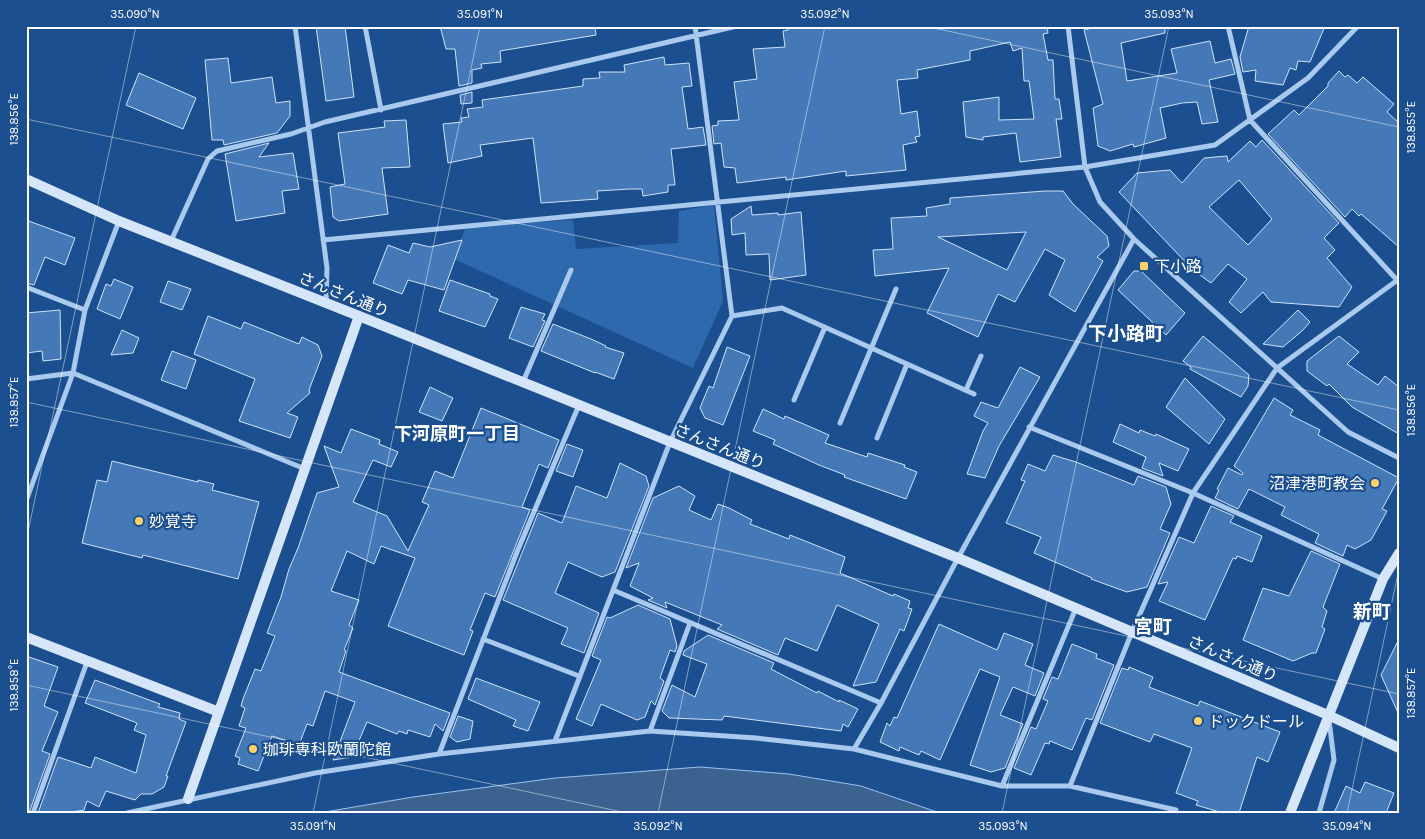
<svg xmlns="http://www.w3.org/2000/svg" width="1425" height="839" font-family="Karla,'Noto Sans JP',sans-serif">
  <rect width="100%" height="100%" fill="#1b4f8f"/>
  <path fill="#2e69ad" d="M714 205 723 301 693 368 454 259 466 226 573 220 576 249 678 243 679 211Z"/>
  <path fill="#3c6290" stroke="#9cc4f0" d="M700 767 789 774 861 786 940 813H319L413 797 555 778Z"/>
  <path fill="#4478b7" stroke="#cfe3fa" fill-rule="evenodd" d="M316 26H345L354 97 326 101Z
    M440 26H595L596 35 500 51 501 62 481 64 482 68 472 70V83L459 86 455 49H446Z
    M788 26H1047L1048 33 1043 34 1048 60H1053L1055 99H1059L1062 119H1056L1061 157 1020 162 1016 133 983 137V140L966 137 963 102 999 97V120L1034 119 1029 81H1024L1022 48 1013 51 1010 42 970 51V60L917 70 918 78 897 80 901 114 917 111 920 136 915 137 917 142 903 145 906 170 846 176V171L786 180V177L737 183 735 168 724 167 721 143 714 144 712 126 718 125V121L739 120 734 82 757 79 753 49 785 47 783 31 788 30Z
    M1101 26H1165V33L1121 43 1127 81 1177 73 1171 49 1210 41 1215 63 1231 59 1235 74 1209 80 1218 122 1202 124 1197 102 1182 103 1160 108 1166 138 1134 147 1133 144 1110 151 1098 146 1093 108 1103 104 1084 30Z
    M1249 26H1325L1310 62 1298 61 1296 70 1290 68 1283 85 1255 81 1256 70 1243 72 1240 57Z
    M664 57 665 65 689 63 692 86 682 87 688 129 703 127 706 145 671 149 675 185H668V192L643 196 642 189H630L597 191 598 199 541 203 533 138 480 145 482 156 448 163 443 124 462 122 461 118 469 117 467 109 483 107 482 100 583 86V79L600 78 599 72H625L624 65Z
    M228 58 231 83 272 77 276 103 290 101V116L277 133 224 145 223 140H212L205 60Z
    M1339 71 1345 77 1348 75 1357 83 1363 77 1394 104 1387 112 1399 123V247L1361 214 1359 216 1352 209 1345 217 1268 134 1294 110 1299 115 1328 86V83Z
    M139 73 196 98 183 129 126 105Z
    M472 92V103L461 104 460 95Z
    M406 120 410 167 382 168 388 214 339 221 333 217 330 187 345 184 338 133 385 127 384 121Z
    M1262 140 1339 223 1324 238 1335 250 1327 258 1352 287 1339 307 1271 302 1263 292 1241 313 1229 302 1247 279 1228 264 1211 283 1193 270 1119 192 1137 173 1170 170 1182 183 1204 158 1227 156 1228 162 1250 141 1256 147ZM1239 180 1272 219 1248 245 1209 207Z
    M269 143 259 157 293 153 299 189 282 191 285 213 236 221 225 154Z
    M1045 191H1063L1073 204 1107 236 1109 246 1097 257 1103 261 1075 312 1049 295 1065 260 1045 249 1015 302 998 294 978 337 927 313 949 268 875 276 873 250 893 249 891 218 927 216 926 208 950 204V198ZM1026 232 1007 270 938 237Z
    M751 206 752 215 778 213V215L801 212 806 275 770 280 769 254 746 255 745 233 732 235 731 219Z
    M26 220 75 238 65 265 45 257 34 285 26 283Z
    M462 240 444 290 408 280 402 294 373 283 388 245 409 253 413 243 430 247Z
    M1134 271H1141L1185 313 1166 335 1118 290Z
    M114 279 133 287 120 319 97 309 106 284 111 286Z
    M450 280 490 294V296L498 299 485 327 439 311Z
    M168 281 191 289 182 310 160 302Z
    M521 307 545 314 542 320 545 321 533 347 509 338Z
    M60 310 61 359 43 361 42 351 26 353V313Z
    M1298 310 1310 322 1302 331 1283 347 1263 344Z
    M208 316 241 329 244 322 299 344 302 337 318 345 322 356 309 390 310 393 287 413 298 417 290 438 239 421 255 379 194 354Z
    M553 324 591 339 606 346 605 347 624 353 614 379 595 372V373L541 351Z
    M122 330 139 338 133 353 111 355Z
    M1203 336 1249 375 1248 386 1241 397 1190 369 1191 367 1183 361Z
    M1339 336 1359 352 1347 364 1378 385 1385 376 1399 387V434L1352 407 1329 384 1327 386 1307 371V361Z
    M727 347 750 356 723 425 705 418 700 408 709 386 713 388Z
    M172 351 196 360 186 389 161 380Z
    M1020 367 1040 377 999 446 985 478 967 474 983 431 988 423 974 416 981 402 998 408Z
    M1185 378 1225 419 1209 444 1166 407Z
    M430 387 453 398 442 421 419 412Z
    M1274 398 1293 410 1290 415 1320 430 1318 435 1399 478 1382 509 1387 511 1371 540 1355 549 1347 545 1343 556 1315 543 1319 534 1281 515 1285 507 1249 489 1238 509 1215 498 1219 490 1217 489 1228 468 1242 475 1243 473 1234 466Z
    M481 408 559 440 548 468 539 464 522 507 530 510 495 597 485 593 470 630 473 631 464 655 388 626 415 558 381 546 374 564 347 551 331 591 359 600 349 625 353 628 344 650 346 651 339 672 450 713 443 731 435 724 430 737 408 730 407 734 399 731 397 734 367 722 352 757 333 760 355 702 325 691 313 726 307 724 299 745 272 736 258 771 238 764 240 758 235 756 246 728 239 726 245 708 241 706 243 699 255 669 261 671 275 636 267 633 281 597 289 569 298 548 317 493 339 487 324 446 341 453 351 429 380 440 379 444 398 452 391 467 373 460 353 502 387 516 408 551 429 505 422 502 435 471 453 478Z
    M763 409 784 419 785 416 829 435 825 443 867 457 868 453 905 465 904 467 917 472 906 499 844 477 845 475 819 465 773 444 775 440 753 431Z
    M1120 424 1139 433 1140 430 1155 436 1156 434 1189 449 1178 471 1159 463 1163 476 1142 468 1146 457 1113 442Z
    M567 444 583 450 573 477 556 471Z
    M1053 455 1076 462 1134 485 1138 476 1166 487 1171 504 1160 529 1170 533 1147 587 1127 592 1091 579 1092 578 1034 553 1041 537 1006 523 1025 481 1021 480 1028 464 1045 471Z
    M112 461 198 482V480L214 484 212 490 259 502 238 579 143 555 142 558 82 543 97 480 107 482Z
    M620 463 646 476 649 486 615 572 602 577 568 562 555 593 599 613 584 653 561 644 568 628 503 600 538 513 562 523 576 486 607 498Z
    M679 486 695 496 689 510 711 520 718 504 729 508 752 520 750 524 789 539 790 535 845 557 840 573 893 596 894 594 910 601 908 608 912 609 904 631 900 629 876 682 853 686 879 624 837 605 817 651 785 638 778 655 717 629 722 625 665 602 667 608 648 600 653 598 630 586 639 563 626 568 653 498Z
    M1211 506 1234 516 1230 522 1262 536 1252 562 1237 556 1236 559 1233 558 1205 620 1159 601 1168 582 1158 584 1179 537 1194 543Z
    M1311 551 1340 564 1323 607 1327 611 1322 627 1325 629 1316 653H1312L1293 661 1243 640 1263 588 1289 596Z
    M638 605 670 619 677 646 675 652 670 650 660 678 664 681 655 705 651 701 645 717 637 720 601 704 592 726 576 719 601 660 592 656 607 617 610 618Z
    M939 624 997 650 1004 633 1033 644 1025 665 1044 673 1035 696 1013 687 1000 715 1023 724 1005 768 991 772 970 765 1000 677 980 669 940 760 921 751 919 755 900 747 899 751 880 742 887 723 890 726 894 717 897 718Z
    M708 635 774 663 771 669 817 693 818 691 839 702V700L858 709 848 727 843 724 841 731 724 716 722 720 669 718 662 711 672 685 695 697 707 664 683 655 684 651Z
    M1399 639V715L1381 675Z
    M1072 644 1097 654 1096 658 1114 665 1092 720 1086 718 1072 750 1050 741 1049 744 1045 743 1031 775 1014 768 1031 727 1036 729 1048 701 1043 699 1052 677 1058 679Z
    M26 656 58 667 44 706 58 712 42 751 50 754 29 813H26Z
    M1129 667 1153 677 1149 687 1198 706 1200 701 1280 732 1268 762 1257 757 1239 813H1223L1196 805 1198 801 1176 793 1192 748 1154 734 1150 742 1100 723 1122 668 1128 670Z
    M476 678 540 702 528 731 513 726 516 720 468 699Z
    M95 680 160 704 158 707 180 713 179 719 186 722 166 776H168L164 787 152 794H141L135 800 106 791 99 807 87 801 84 810 66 813H38L58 757 91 768 95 757 136 773 146 735 134 730 137 723 85 703Z
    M458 716 473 721 470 739 457 742 450 737Z
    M1365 782 1394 793 1386 813H1334L1346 786 1360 793Z"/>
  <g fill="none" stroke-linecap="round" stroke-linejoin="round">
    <path stroke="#a9c9ee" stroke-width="5" d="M295 26 327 268 326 303
      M365 26 381 110
      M1068 26 1085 167 1100 202 1134 239 1348 432 1399 458
      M1228 26 1250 120 1397 280
      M323 240 1085 167 1215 145 1308 78 1358 26
      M171 241 208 159 217 151 291 134 325 122 737 26
      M26 287 85 310
      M732 316 782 308 974 394
      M26 379 73 373 305 469
      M523 382 571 270
      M966 390 981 356
      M794 400 825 327
      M840 423 896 289
      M1029 427 1193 493 1383 579
      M877 438 907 364
      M26 501 73 373 85 310 119 221
      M613 590 881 703
      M483 639 579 676
      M650 731 690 623
      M555 741 670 442 732 316 695 26
      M854 749 881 703 958 558 1134 239
      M439 754 517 552 579 405
      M1002 786 1076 608
      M1070 786 1132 632 1193 493 1277 368 1399 279
      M33 813 87 662
      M127 813 315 773 439 754 650 731 756 738 854 749 1002 786H1070L1176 810
      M1319 813 1334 760 1329 720"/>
    <path stroke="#d6e6fa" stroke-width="10" d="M26 179 119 221 359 316 958 558 1328 715 1399 748
      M26 637 219 712
      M188 799 359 316
      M1290 813 1383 579 1399 553"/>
  </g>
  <path fill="none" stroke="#fff" stroke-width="1" stroke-opacity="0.45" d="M924 26 1399 127M26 119 1399 410M26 402 1399 694M26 541 136 26M26 685 627 813M313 813 480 26M658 813 825 26M1002 813 1169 26M1347 813 1399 569"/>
  <g fill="#ffd166" stroke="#1b4f8f" stroke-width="2">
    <rect x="1139" y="261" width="10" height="10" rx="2.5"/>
    <circle cx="1375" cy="483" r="5"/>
    <circle cx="139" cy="521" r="5"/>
    <circle cx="1198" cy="721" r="5"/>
    <circle cx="253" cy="749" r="5"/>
  </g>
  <g text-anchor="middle" stroke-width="4.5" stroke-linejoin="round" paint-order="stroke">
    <g font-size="16" fill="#fff" stroke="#1b4f8f" text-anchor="start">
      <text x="1154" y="272">下小路</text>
      <text x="1365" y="489" text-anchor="end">沼津港町教会</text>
      <text x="149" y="527">妙覚寺</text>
      <text x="1208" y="727">ドックドール</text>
      <text x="263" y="755">珈琲専科欧蘭陀館</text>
    </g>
    <g font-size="16" fill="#fff" stroke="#1b4f8f">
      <text transform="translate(344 294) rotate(22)" y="6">さんさん通り</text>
      <text transform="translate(720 446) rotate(22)" y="6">さんさん通り</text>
      <text transform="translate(1233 658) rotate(23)" y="6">さんさん通り</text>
    </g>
    <g font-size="18" font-weight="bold" fill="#fff" stroke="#1b4f8f">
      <text x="457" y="440">下河原町一丁目</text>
    </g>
    <g font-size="19" font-weight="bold" fill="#fff" stroke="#1b4f8f">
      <text x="1126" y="340">下小路町</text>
      <text x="1372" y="618">新町</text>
      <text x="1153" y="633">宮町</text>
    </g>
  </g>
  <rect width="1425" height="839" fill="none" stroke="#1b4f8f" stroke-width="55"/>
  <rect x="28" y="28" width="1370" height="784" fill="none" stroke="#fff" stroke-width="2"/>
  <g font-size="12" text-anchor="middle" fill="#fff">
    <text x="135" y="18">35.090°N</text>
    <text x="480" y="18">35.091°N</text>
    <text x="825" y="18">35.092°N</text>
    <text x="1169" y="18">35.093°N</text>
    <text transform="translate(14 119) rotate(-90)" y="4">138.856°E</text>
    <text transform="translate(1411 127) rotate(-90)" y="4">138.855°E</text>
    <text transform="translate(14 402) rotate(-90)" y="4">138.857°E</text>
    <text transform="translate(1411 410) rotate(-90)" y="4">138.856°E</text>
    <text transform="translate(14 685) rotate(-90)" y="4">138.858°E</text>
    <text transform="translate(1411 693) rotate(-90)" y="4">138.857°E</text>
    <text x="313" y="830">35.091°N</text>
    <text x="658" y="830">35.092°N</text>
    <text x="1003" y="830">35.093°N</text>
    <text x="1347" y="830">35.094°N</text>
  </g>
</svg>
